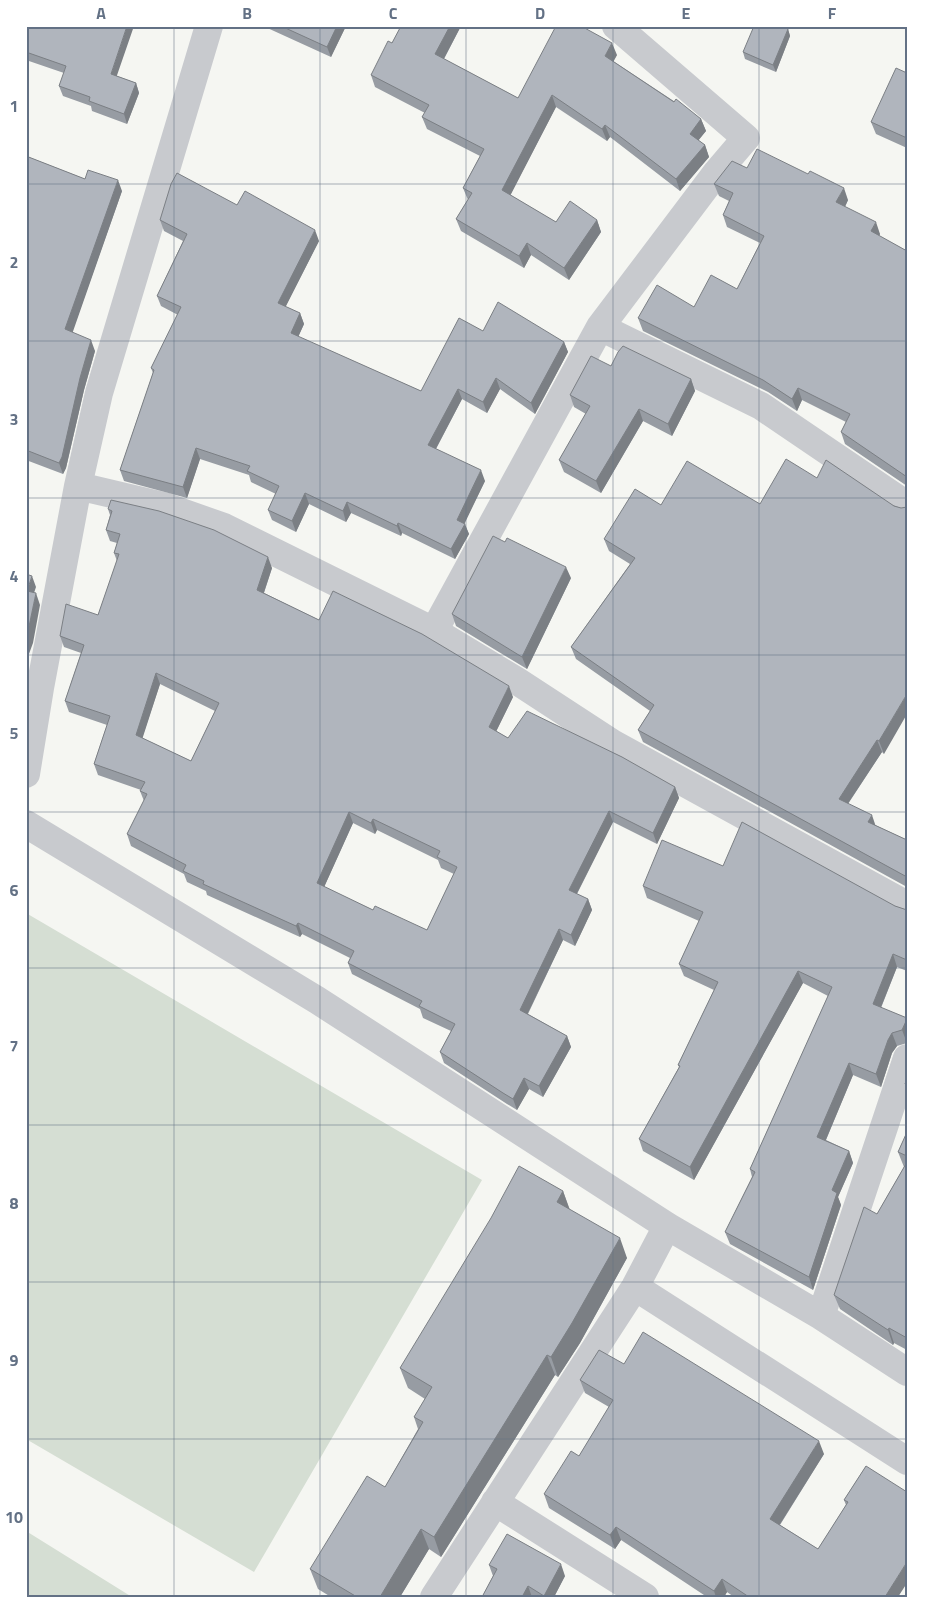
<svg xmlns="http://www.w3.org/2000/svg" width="933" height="1623" font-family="'Titillium Web',sans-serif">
  <rect width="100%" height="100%" fill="#f5f6f2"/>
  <path fill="#d5ded3" d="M26 913 482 1180 254 1572 26 1439Z
    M26 1531 132 1597H26Z"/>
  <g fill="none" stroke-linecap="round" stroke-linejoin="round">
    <path stroke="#c8cace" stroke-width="28" d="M600 327 761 406 907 505
      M78 486 167 507 224 527 434 631 517 681 612 743 907 905
      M434 631 600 327 717 172 746 138 616 26
      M26 774 40 688 78 486 99 393 209 26
      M26 824 317 1000 667 1226 821 1316 907 1372
      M635 1287 907 1461
      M821 1316 907 1058
      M495 1502 645 1597
      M434 1597 635 1287 667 1226"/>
  </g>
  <path fill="#979ca3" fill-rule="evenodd" d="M26 26 117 76 136 83 139 93 127 124 92 111 91 106 63 96 59 86 64 73 26 60Z
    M263 26H346L331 57Z
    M401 26H461L444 59 518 98 617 55 613 61 701 119 706 131 698 140 705 145 709 157 680 191 610 137 607 141 556 107 510 195 556 222 597 220 601 232 569 280 531 255 524 268 461 231 456 219 468 200 463 188 480 156 427 129 422 117 425 113 375 87 371 75 392 43Z
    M788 29 790 36 776 72 745 59 743 52Z
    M907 73V148L876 134 871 122Z
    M26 156 85 179 122 191 72 332 95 351 84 390 66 468 63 474 26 460Z
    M747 168 848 200 845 207 880 234 879 236 907 251V486L845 444 841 432 846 422 802 400 797 411 768 392 643 331 638 318 694 307 737 289 760 243 727 227 723 215 729 201 719 196 714 184Z
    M237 205 319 241 285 307 300 313 304 324 298 337 421 391 483 331 564 342 568 352 535 414 500 389 487 413 462 399 436 449 485 481 464 523 469 534 455 559 402 533 401 536 351 513 346 522 309 504 296 532 272 520 268 510 276 494 251 482 249 475 200 459 187 498 124 481 120 470 153 373 151 368 178 315 161 306 157 296 183 241 164 231 160 220Z
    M611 366 691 379 695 391 672 436 643 421 601 493 564 472 559 460 586 414 574 407 570 395Z
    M817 478 901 508 884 754 882 752 848 804 875 825 907 840V887L643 742 638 730 650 711 576 659 571 647 630 564 609 551 604 539 661 505 760 504Z
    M108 509 272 568 264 593 319 620 513 697 496 731 508 738 675 787 679 798 657 844 613 822 577 894 588 899 592 910 575 946 563 940 528 1014 567 1036 571 1047 543 1097 529 1089 517 1110 507 1104 444 1063 440 1052 451 1031 423 1018 420 1009 352 974 348 963 350 958 302 934 300 937 207 895 206 891 187 882 184 874 131 846 127 834 144 801 140 791 141 790 98 775 94 764 107 725 69 712 65 701 81 653 64 647 60 636 98 615 117 561 114 553 117 543 110 541 106 530 110 515ZM160 684 215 711 191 761 142 738ZM353 823 375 834 377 830 438 860 441 868 454 874 427 930 373 910 324 887Z
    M571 578 527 669 456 626 452 614Z
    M723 866 895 906 907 910V971L897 967 881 1008 907 1018V1043L897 1046 892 1053 881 1087 853 1075 826 1140 849 1151 853 1163 838 1197 841 1205 813 1290 730 1244 725 1232 752 1177 750 1169 828 996 803 983 694 1180 643 1151 639 1139 679 1067 678 1065 714 990 684 976 679 964 699 921 647 898 643 886Z
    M907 1132V1350L894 1343 893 1345 840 1309 834 1295 877 1214 904 1167 898 1152Z
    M563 1191 570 1210 627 1258 580 1343 558 1377 555 1375 441 1557 429 1549 400 1597H331L318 1589 310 1569 385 1487 418 1429 414 1417 425 1399 408 1388 400 1368Z
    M624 1364 824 1454 780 1525 818 1549 846 1505 844 1500 866 1466 898 1597H734L727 1592 724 1597H707L621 1540 615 1549 549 1508 544 1494 579 1456 609 1407 585 1393 580 1380Z
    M489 1565 565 1576 554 1597H482L493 1576Z"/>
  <path fill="#7b7f84" d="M127 26H134L114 84 111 74Z
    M337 26H346L331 57 327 47Z
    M450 26H461L440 66 435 54Z
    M788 29 790 36 776 72 773 65Z
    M612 43 617 55 610 68 605 56Z
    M136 83 139 93 127 124 124 114Z
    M552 95 556 107 507 202 502 190Z
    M701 119 706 131 694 146 690 134Z
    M605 125 610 137 607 141 602 129Z
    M705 145 709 157 680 191 676 179Z
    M118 180 122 191 70 340 65 329Z
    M844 188 848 200 841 215 836 202Z
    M597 220 601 232 569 280 564 268Z
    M876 222 880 234 876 243 871 231Z
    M315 230 319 241 282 314 278 303Z
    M527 243 531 255 524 268 519 256Z
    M300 313 304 324 295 344 291 333Z
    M91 340 95 351 84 390 66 468 63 474 59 463 80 378Z
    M564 342 568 352 535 414 531 403Z
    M496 378 500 389 487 413 483 402Z
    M691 379 695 391 672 436 668 424Z
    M798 388 802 400 797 411 792 399Z
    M458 389 462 399 432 456 428 445Z
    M639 409 643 421 601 493 596 481Z
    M196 448 200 459 187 498 183 487Z
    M481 470 485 481 461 531 457 520Z
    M305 493 309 504 296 532 292 521Z
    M347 502 351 513 346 522 343 511Z
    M398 523 402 533 401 536 397 526Z
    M465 524 469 534 455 559 451 549Z
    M268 557 272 568 261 601 257 590Z
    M566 567 571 578 527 669 522 657Z
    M32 576 36 587 31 602 27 591Z
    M36 593 40 605 33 643 26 662V638Z
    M156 673 160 684 140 746 136 735Z
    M509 686 513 697 493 738 489 727Z
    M907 694V714L884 754 879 741Z
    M877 740 882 752 843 811 839 799Z
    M675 787 679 798 657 844 653 833Z
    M609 811 613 822 573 901 569 890Z
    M349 812 353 823 321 894 317 883Z
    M872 815 876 827 868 822Z
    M373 819 377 830 375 834 371 823Z
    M588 899 592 910 575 946 571 935Z
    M298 923 302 934 300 937 296 926Z
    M559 929 563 940 524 1021 520 1010Z
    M893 954 897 967 877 1017 873 1004Z
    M798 971 803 983 694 1180 690 1167Z
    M907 1019V1043L902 1030Z
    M892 1033 897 1046 892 1053 881 1087 876 1074 888 1040Z
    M567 1036 571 1047 543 1097 539 1086Z
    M849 1063 853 1075 822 1149 817 1137Z
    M524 1078 529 1089 517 1110 513 1099Z
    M849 1151 853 1163 838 1197 841 1205 813 1290 809 1277 832 1190Z
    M563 1191 570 1211 557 1202Z
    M620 1238 627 1258 580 1343 558 1377 551 1357Z
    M889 1328 894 1343 893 1345 888 1330Z
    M547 1355 555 1375 441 1557 434 1537Z
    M819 1441 824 1454 775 1532 770 1519Z
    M616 1527 621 1540 615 1549 610 1535Z
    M421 1529 429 1549 400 1597H380Z
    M907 1562V1583L898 1597H885Z
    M561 1564 565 1576 554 1597H545L544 1596Z
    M722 1579 727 1592 724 1597H716L714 1591Z
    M528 1586 532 1597H522Z"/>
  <path fill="#b0b5bd" stroke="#7b7f84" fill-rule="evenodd" d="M26 26H127L111 74 136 83 124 114 89 101 90 97 59 86 66 66 26 52Z
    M281 26H337L327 47Z
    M401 26H450L435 54 518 98 556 26H581L612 43 605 56 674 102 676 99 701 119 690 134 705 145 676 179 605 125 602 129 552 95 502 190 556 222 570 201 597 220 564 268 527 243 519 256 456 219 472 193 463 188 484 149 422 117 429 105 371 75 388 41 392 43Z
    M754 26H781L788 29 773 65 743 52Z
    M896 68 907 73V138L871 122Z
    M757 149 808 174 810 171 844 188 836 202 876 222 871 231 907 251V477L841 432 850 414 798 388 792 399 763 380 638 318 657 285 694 307 711 275 737 289 764 236 723 215 733 193 714 184 732 161 747 168Z
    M26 156 85 179 88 170 118 180 65 329 91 340 80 378 62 457 59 463 26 450Z
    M177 173 237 205 245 191 315 230 278 303 300 313 291 333 421 391 459 318 483 331 498 302 564 342 531 403 496 378 483 402 458 389 428 445 481 470 457 520 465 524 451 549 398 523 397 526 347 502 343 511 305 493 292 521 268 510 279 486 247 471 250 466 196 448 183 487 120 470 154 370 151 368 181 307 157 296 187 234 160 220 171 184Z
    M623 346 691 379 668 424 639 409 596 481 559 460 590 406 570 395 591 356 611 366 618 352Z
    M786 459 817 478 826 460 894 506 901 508 907 507V694L879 741 877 740 839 799 872 815 868 822 907 840V877L638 730 654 705 571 647 635 558 604 539 635 489 661 505 687 461 760 504Z
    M111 500 159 511 214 530 268 557 257 590 319 620 333 591 422 634 509 686 489 727 508 738 527 711 622 757 675 787 653 833 609 811 569 890 588 899 571 935 559 929 520 1010 567 1036 539 1086 524 1078 513 1099 503 1093 440 1052 455 1024 419 1006 422 1001 348 963 354 951 298 923 296 926 203 884 204 881 183 871 186 865 127 834 147 794 140 791 145 782 94 764 110 716 65 701 84 645 60 636 66 604 98 615 119 554 114 553 120 534 106 530 112 511 108 509ZM156 673 219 703 191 761 136 735ZM349 812 371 823 373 819 440 851 437 857 457 867 427 930 375 906 373 910 317 883Z
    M493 536 505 542 507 538 566 567 522 657 452 614Z
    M26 574 32 576 27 591 36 593 28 631 26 638Z
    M742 822 895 906 907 910V960L893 954 873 1004 907 1018V1019L902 1030 892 1033 888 1040 876 1074 849 1063 817 1137 849 1151 832 1190 837 1193 809 1277 725 1232 755 1172 750 1169 832 987 798 971 690 1167 639 1139 680 1066 678 1065 718 982 679 964 703 912 643 886 662 840 723 866Z
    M907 1078V1085L905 1084Z
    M907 1132V1156L898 1152Z
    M907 1162V1338L889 1328 888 1330 834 1295 864 1207 877 1214Z
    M519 1166 563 1191 557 1202 620 1238 572 1323 551 1357 547 1355 434 1537 421 1529 380 1597H357L310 1569 367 1476 385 1487 423 1422 414 1417 432 1387 400 1368 491 1218Z
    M643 1332 819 1441 770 1519 818 1549 848 1502 844 1500 866 1466 907 1492V1562L885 1597H749L722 1579 714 1591 616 1527 610 1535 544 1494 571 1451 579 1456 613 1400 580 1380 599 1350 624 1364Z
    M507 1534 561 1564 544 1596 528 1586 522 1597H482L497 1569 489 1565Z"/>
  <path fill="none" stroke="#637185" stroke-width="1" stroke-opacity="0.55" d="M174 26V1597M320 26V1597M466 26V1597M613 26V1597M759 26V1597M26 184H907M26 341H907M26 498H907M26 655H907M26 812H907M26 968H907M26 1125H907M26 1282H907M26 1439H907"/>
  <rect width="933" height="1623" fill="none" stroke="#ffffff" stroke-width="55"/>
  <rect x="28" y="28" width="878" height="1568" fill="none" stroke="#637185" stroke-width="2"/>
  <g font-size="16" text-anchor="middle" font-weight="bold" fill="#637185">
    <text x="101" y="19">A</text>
    <text x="247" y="19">B</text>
    <text x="393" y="19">C</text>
    <text x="540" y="19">D</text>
    <text x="686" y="19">E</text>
    <text x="832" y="19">F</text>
    <text x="14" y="112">1</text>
    <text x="14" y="268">2</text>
    <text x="14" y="425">3</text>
    <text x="14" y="582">4</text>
    <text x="14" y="739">5</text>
    <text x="14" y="896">6</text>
    <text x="14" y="1052">7</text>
    <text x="14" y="1209">8</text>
    <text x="14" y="1366">9</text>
    <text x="14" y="1523">10</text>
  </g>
</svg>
